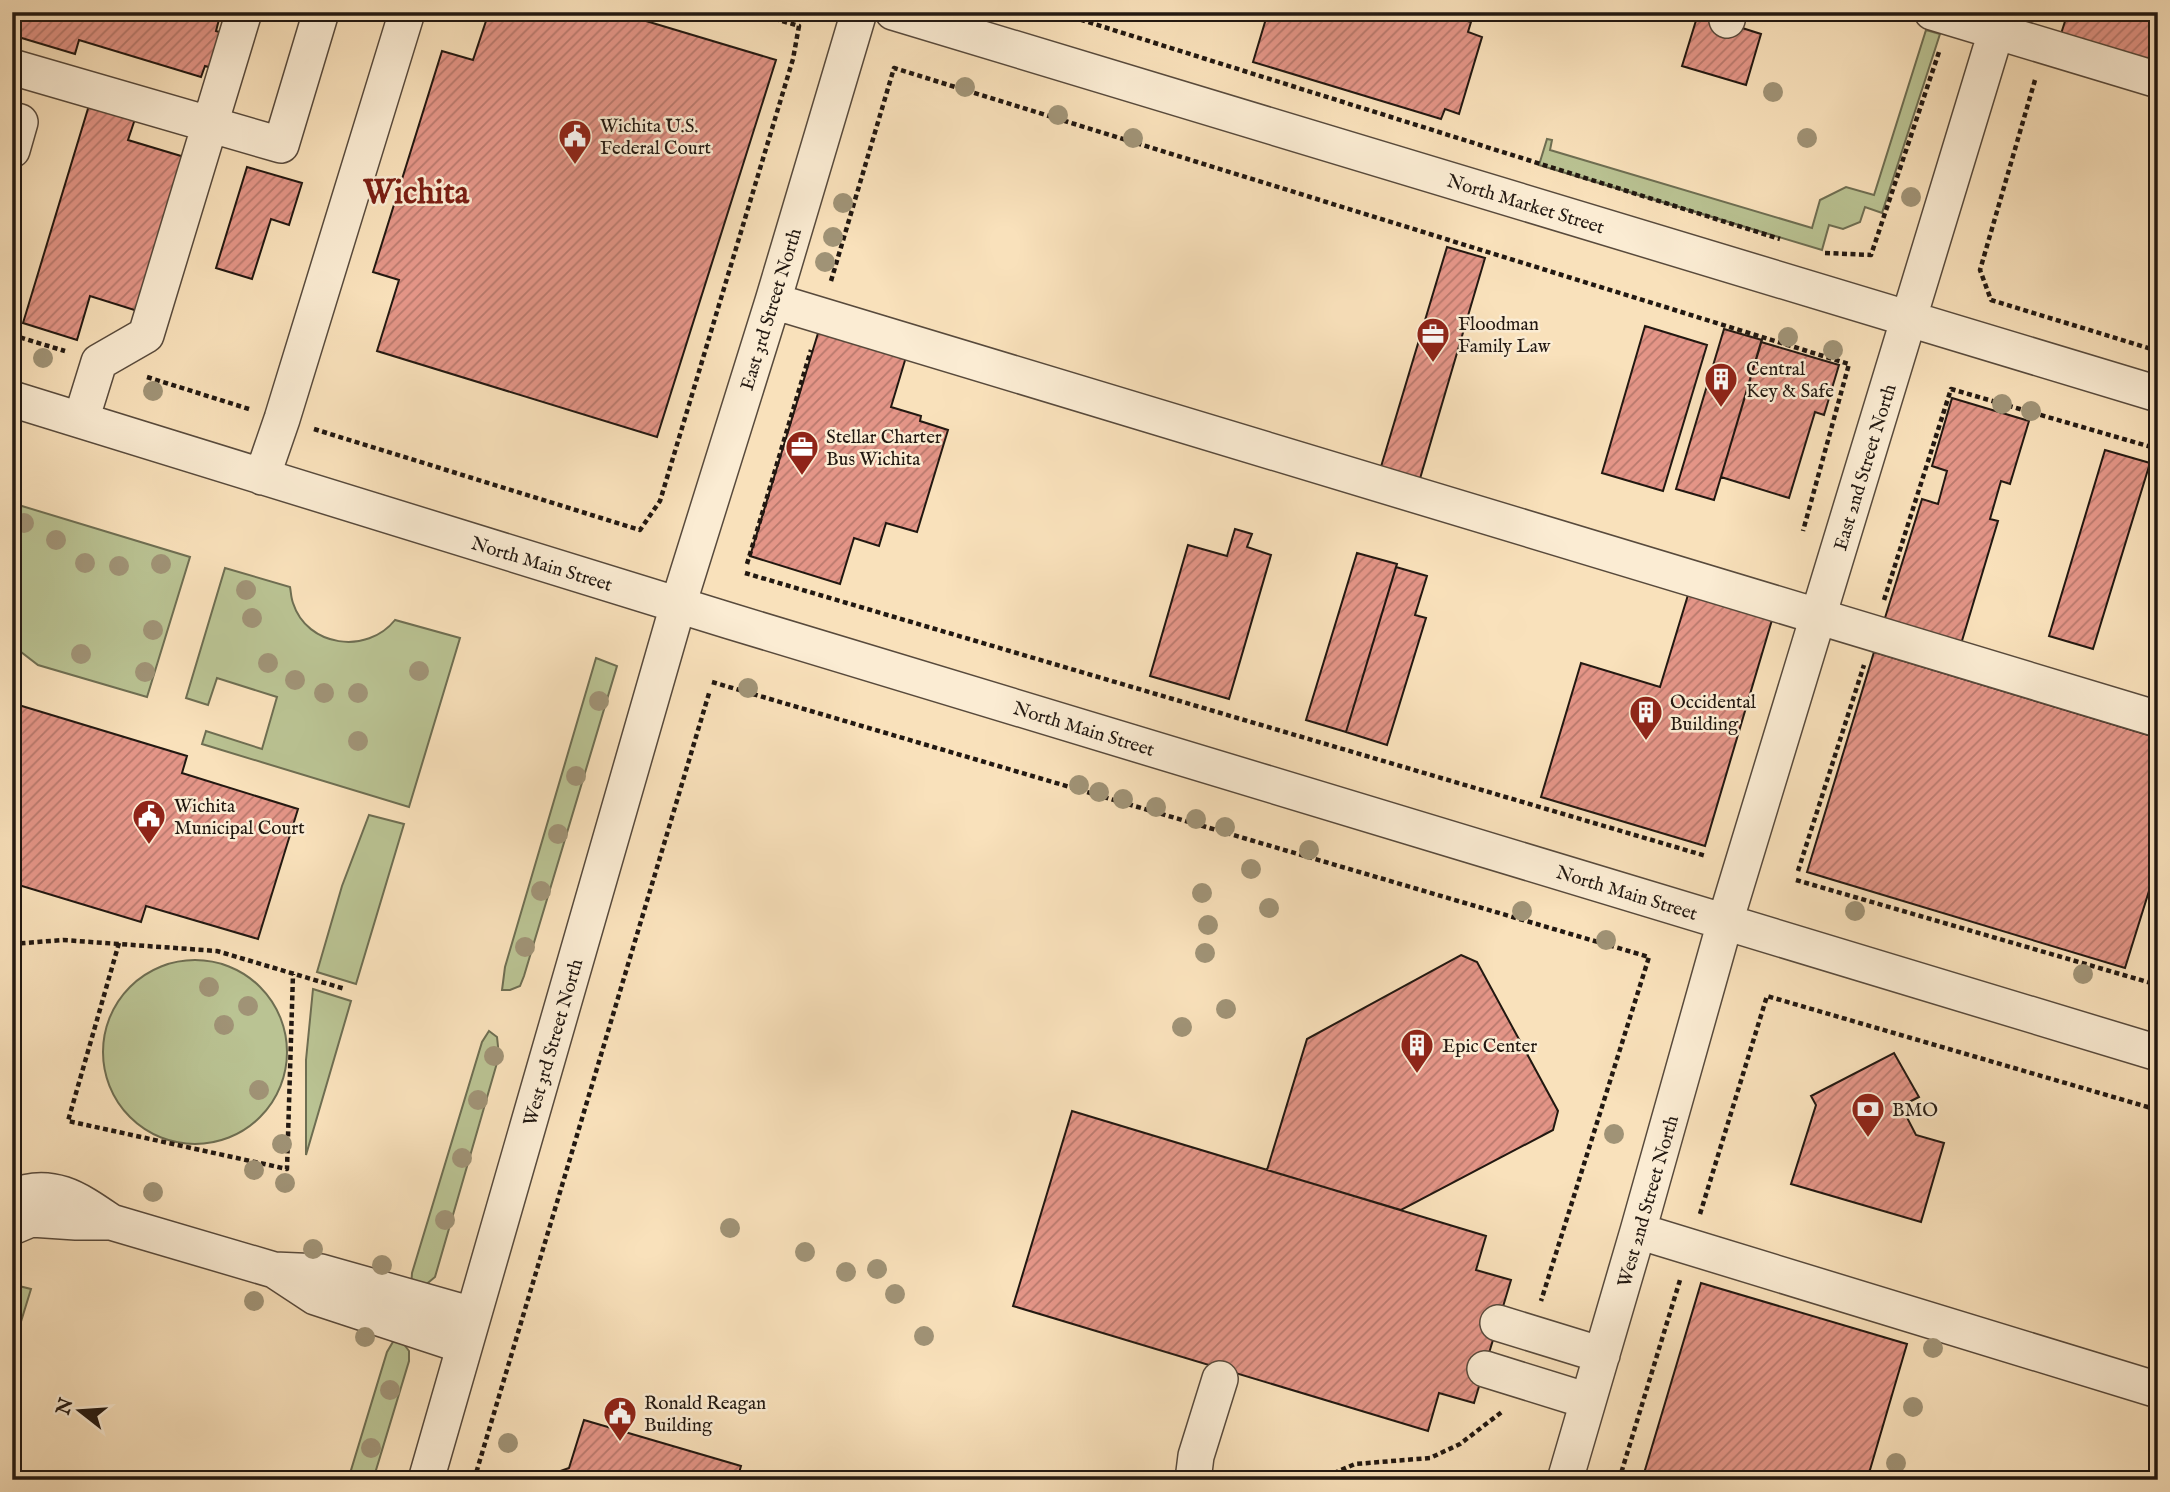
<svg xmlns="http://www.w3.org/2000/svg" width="2170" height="1492" font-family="'IM FELL English',serif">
  <defs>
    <pattern id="building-hatch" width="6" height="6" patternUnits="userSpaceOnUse" patternTransform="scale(1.75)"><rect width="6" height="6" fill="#e49587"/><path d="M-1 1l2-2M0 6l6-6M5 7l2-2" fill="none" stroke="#b8796d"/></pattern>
  </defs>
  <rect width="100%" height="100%" fill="#f9e1bb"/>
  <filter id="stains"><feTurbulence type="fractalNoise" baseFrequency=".00286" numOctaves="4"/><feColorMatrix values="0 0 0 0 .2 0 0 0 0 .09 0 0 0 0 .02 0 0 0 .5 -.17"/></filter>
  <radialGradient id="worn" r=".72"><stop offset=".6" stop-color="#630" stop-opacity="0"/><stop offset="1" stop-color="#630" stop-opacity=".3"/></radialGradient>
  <path fill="#bac393" stroke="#6e6e52" stroke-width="2" d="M1926 30 1940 34 1882 213 1865 207 1860 222 1843 229 1829 225 1822 250 1539 165 1547 139 1552 140 1550 150 1812 228 1820 200 1846 187 1874 195Z
    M12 503 190 557 147 697 38 665 12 645Z
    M225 568 290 587C291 592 291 598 293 603 307 647 367 655 395 620L460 638 409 807 202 744 206 731 262 749 277 697 217 678 208 705 186 698Z
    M596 658 617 666 524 976 520 986 510 990H502L505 967Z
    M369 815 404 824 356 984 317 972 342 886Z
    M103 1052a92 92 0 1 1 184 0a92 92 0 1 1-184 0Z
    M313 989 351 1001 306 1155V1060Z
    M489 1031 497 1037 499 1056 435 1277 423 1287 411 1288 412 1273 482 1042Z
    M19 1286 31 1289 12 1351V1308Z
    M397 1335 409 1351V1361L373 1480H348L387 1352Z"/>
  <path fill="url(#building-hatch)" stroke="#221811" stroke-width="2" d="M16 12H221L216 31 233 36 222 71 205 66 201 77 79 40 75 54 15 36 21 14Z
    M489 12H616L776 60 657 437 377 351 399 280 373 272 442 51 473 60Z
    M1268 12H1439L1471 22 1468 32 1482 37 1459 114 1445 109 1441 119 1253 62Z
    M2068 12H2158V53L2154 65 2060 37Z
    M1698 14 1761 34 1746 85 1682 66Z
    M90 102 136 116 128 140 191 159 144 313 90 296 77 340 23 323Z
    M247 167 302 183 289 225 271 219 252 279 216 268Z
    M1447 247 1485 258 1419 482 1380 470Z
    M1645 326 1707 345 1663 491 1602 473Z
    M1724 329 1762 340 1714 500 1676 489Z
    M819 330 906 357 891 407 921 416 920 421 948 430 917 532 886 523 879 546 854 538 840 584 750 556Z
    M1761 342 1839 365 1824 415 1815 412 1789 498 1721 477Z
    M1952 398 2029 421 2010 484 2001 481 1990 519 1998 521 1961 644 1884 621 1922 499 1938 504 1947 471 1932 466Z
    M2105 450 2150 463 2093 649 2049 636Z
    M1235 529 1252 534 1247 547 1271 555 1229 699 1150 676 1188 545 1227 556Z
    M1357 553 1397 564 1346 732 1306 720Z
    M1396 567 1427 576 1415 615 1426 618 1387 745 1346 732Z
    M1688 595 1772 620 1705 846 1541 797 1581 663 1660 687Z
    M1874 652 2158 738V862L2125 968 1807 872Z
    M12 703 187 756 182 773 298 809 258 939 146 906 141 922 12 883Z
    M1461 955 1477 962 1558 1111 1553 1130 1401 1210 1267 1170 1307 1039Z
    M1894 1053 1919 1097 1901 1106 1916 1135 1944 1143 1921 1222 1791 1184 1816 1105 1811 1096Z
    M1072 1111 1486 1236 1476 1270 1511 1280 1474 1403 1439 1393 1428 1431 1013 1306Z
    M1701 1283 1907 1344 1867 1480 1806 1478V1480H1642Z
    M584 1420 741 1466 737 1480H535L569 1468Z"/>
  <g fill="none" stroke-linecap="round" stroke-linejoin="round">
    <defs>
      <path id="minor" d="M893 12 2158 394
        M1932 12 2158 80
        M1727 20 1729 12
        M12 67 281 145 321 12
        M12 120 20 122 12 150
        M773 301 2158 719
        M12 399 730 621 2158 1053
        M81 420 99 362 146 335 244 12
        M262 477 282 419 407 12
        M12 1197C52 1180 79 1200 111 1222
        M12 1227 31 1219 76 1222H111L274 1270 321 1272 473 1315
        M1638 1231 2158 1390
        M274 1270 315 1297 464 1346
        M1498 1323 1602 1355
        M1485 1369 1588 1401
        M426 1480 678 605 773 301 859 12
        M1193 1480 1196 1456 1220 1379
        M1565 1480 1638 1231 1725 922 2002 12"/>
    </defs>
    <use href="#minor" stroke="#584a3c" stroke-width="38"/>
    <path stroke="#221811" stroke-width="4.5" stroke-dasharray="5 3.5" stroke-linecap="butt" d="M1056 12 1780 239
      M2035 80 1980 270 1991 300 2158 351
      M1825 253 1871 255 1940 49
      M831 281 894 68 1849 364 1803 531
      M12 335 65 351
      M147 377 249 409
      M314 429 640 530 660 501 793 59 799 26 752 12
      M747 564 811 350
      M745 573 1706 856V855
      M1884 600 1951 389 2158 449
      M712 682 1649 957 1541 1301
      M1798 871 1864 665
      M1796 880 2158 985
      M119 943 68 1121 287 1169 293 974
      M12 944 63 940 217 951 345 989
      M1700 1214 1767 996 2158 1110
      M474 1480 710 690
      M1318 1480 1355 1464 1430 1458 1460 1444 1503 1411
      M1619 1480 1680 1280"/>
    <use href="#minor" stroke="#fbecd3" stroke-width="35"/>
  </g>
  <g fill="#a09376">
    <circle cx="965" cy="87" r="10"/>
    <circle cx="1773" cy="92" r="10"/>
    <circle cx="1058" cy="115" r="10"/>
    <circle cx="1133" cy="138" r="10"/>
    <circle cx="1807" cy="138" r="10"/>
    <circle cx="1911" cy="197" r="10"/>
    <circle cx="843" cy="203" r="10"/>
    <circle cx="833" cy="237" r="10"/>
    <circle cx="825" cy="262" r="10"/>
    <circle cx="1788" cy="337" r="10"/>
    <circle cx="1833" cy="350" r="10"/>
    <circle cx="43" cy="358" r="10"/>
    <circle cx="153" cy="391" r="10"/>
    <circle cx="2002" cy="404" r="10"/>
    <circle cx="2031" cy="411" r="10"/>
    <circle cx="24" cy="523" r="10"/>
    <circle cx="56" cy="540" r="10"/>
    <circle cx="85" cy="563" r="10"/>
    <circle cx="161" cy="564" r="10"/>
    <circle cx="119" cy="566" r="10"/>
    <circle cx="246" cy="590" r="10"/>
    <circle cx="252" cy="618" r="10"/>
    <circle cx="153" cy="630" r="10"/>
    <circle cx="81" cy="654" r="10"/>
    <circle cx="268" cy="663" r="10"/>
    <circle cx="419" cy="671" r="10"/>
    <circle cx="145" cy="672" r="10"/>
    <circle cx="295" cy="680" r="10"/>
    <circle cx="748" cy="688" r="10"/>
    <circle cx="324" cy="693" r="10"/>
    <circle cx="358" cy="693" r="10"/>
    <circle cx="599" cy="701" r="10"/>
    <circle cx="358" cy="741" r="10"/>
    <circle cx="576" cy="776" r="10"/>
    <circle cx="1079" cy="785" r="10"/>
    <circle cx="1099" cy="792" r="10"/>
    <circle cx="1123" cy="799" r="10"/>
    <circle cx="1156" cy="807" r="10"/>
    <circle cx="1196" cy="819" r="10"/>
    <circle cx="1225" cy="827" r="10"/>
    <circle cx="558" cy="834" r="10"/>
    <circle cx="1309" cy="850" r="10"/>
    <circle cx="1251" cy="869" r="10"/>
    <circle cx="541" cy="891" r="10"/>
    <circle cx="1202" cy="893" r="10"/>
    <circle cx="1269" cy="908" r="10"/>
    <circle cx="1522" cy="911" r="10"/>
    <circle cx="1855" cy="911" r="10"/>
    <circle cx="1208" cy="925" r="10"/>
    <circle cx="1606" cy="940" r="10"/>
    <circle cx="525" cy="947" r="10"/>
    <circle cx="1205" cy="953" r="10"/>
    <circle cx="2083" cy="974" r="10"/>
    <circle cx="209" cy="987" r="10"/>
    <circle cx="248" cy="1006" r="10"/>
    <circle cx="1226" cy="1009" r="10"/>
    <circle cx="224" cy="1025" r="10"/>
    <circle cx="1182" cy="1027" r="10"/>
    <circle cx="494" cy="1056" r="10"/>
    <circle cx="259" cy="1090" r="10"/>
    <circle cx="478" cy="1100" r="10"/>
    <circle cx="1614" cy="1134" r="10"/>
    <circle cx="282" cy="1144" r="10"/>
    <circle cx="462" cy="1158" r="10"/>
    <circle cx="254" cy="1170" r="10"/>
    <circle cx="285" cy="1183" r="10"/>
    <circle cx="153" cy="1192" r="10"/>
    <circle cx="445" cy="1220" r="10"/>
    <circle cx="730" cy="1228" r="10"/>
    <circle cx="313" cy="1249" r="10"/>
    <circle cx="805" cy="1252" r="10"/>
    <circle cx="382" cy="1265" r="10"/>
    <circle cx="877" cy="1269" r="10"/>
    <circle cx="846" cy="1272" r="10"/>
    <circle cx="895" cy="1294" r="10"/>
    <circle cx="254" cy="1301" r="10"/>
    <circle cx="924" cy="1336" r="10"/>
    <circle cx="365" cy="1337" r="10"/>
    <circle cx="1933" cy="1348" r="10"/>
    <circle cx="390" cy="1390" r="10"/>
    <circle cx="1913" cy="1407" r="10"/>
    <circle cx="508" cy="1443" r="10"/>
    <circle cx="371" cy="1448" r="10"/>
    <circle cx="1896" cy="1463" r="10"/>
  </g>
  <defs>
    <symbol id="civic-pin" viewBox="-11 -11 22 30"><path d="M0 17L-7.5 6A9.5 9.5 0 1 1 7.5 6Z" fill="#8f2418" stroke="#fbecd3"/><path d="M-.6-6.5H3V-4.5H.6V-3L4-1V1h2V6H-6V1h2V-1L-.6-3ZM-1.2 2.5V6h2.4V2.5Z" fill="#fff"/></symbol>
    <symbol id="office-pin" viewBox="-11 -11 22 30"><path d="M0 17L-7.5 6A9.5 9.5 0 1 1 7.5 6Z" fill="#8f2418" stroke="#fbecd3"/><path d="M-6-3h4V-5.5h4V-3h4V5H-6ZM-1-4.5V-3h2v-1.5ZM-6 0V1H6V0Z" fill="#fff"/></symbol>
    <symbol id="building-pin" viewBox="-11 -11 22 30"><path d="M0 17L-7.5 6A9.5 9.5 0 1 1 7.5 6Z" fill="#8f2418" stroke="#fbecd3"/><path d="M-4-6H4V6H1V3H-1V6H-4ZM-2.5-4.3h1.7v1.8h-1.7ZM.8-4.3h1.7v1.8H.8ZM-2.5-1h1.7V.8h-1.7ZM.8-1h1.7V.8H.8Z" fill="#fff"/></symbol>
    <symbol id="bank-pin" viewBox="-11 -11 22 30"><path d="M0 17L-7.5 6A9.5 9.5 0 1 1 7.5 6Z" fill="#8f2418" stroke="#fbecd3"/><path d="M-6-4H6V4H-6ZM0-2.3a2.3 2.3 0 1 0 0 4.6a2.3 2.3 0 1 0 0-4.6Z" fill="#fff"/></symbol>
  </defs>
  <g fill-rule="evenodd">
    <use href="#civic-pin" x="556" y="117" width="38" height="52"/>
    <use href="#office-pin" x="1414" y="315" width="38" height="52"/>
    <use href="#building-pin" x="1702" y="360" width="38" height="52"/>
    <use href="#office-pin" x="783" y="428" width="38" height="52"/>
    <use href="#building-pin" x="1627" y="693" width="38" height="52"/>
    <use href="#civic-pin" x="130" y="797" width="38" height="52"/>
    <use href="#building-pin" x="1398" y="1026" width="38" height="52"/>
    <use href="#bank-pin" x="1849" y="1090" width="38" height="52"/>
    <use href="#civic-pin" x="601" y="1394" width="38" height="52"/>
  </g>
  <g text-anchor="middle" stroke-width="5" stroke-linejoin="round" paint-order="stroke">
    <g font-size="19" fill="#221811" stroke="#fbecd3" text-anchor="start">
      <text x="600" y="132">Wichita U.S.<tspan x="600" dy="22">Federal Court</tspan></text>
      <text x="1458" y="330">Floodman<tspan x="1458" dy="22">Family Law</tspan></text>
      <text x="1746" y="375">Central<tspan x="1746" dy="22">Key &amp; Safe</tspan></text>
      <text x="826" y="443">Stellar Charter<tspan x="826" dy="22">Bus Wichita</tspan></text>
      <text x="1670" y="708">Occidental<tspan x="1670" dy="22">Building</tspan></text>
      <text x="174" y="812">Wichita<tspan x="174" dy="22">Municipal Court</tspan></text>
      <text x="1442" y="1052">Epic Center</text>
      <text x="1892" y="1116">BMO</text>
      <text x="644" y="1409">Ronald Reagan<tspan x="644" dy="22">Building</tspan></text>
    </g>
    <g font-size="19" fill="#221811" stroke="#fbecd3">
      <text transform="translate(1526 203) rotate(17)" y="7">North Market Street</text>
      <text transform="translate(770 309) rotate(-73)" y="7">East 3rd Street North</text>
      <text transform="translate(1864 467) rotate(-73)" y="7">East 2nd Street North</text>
      <text transform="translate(542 563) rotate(17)" y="7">North Main Street</text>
      <text transform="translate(1084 728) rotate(17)" y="7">North Main Street</text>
      <text transform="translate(1627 892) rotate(17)" y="7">North Main Street</text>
      <text transform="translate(552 1042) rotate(-74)" y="7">West 3rd Street North</text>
      <text transform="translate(1647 1201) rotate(-74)" y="7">West 2nd Street North</text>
    </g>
    <g font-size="33" font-weight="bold" fill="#7a1f14" stroke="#fbecd3">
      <text x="416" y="203">Wichita</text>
    </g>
  </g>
  <rect width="2170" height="1492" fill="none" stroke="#f9e1bb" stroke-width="42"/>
  <rect x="14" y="14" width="2142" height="1464" fill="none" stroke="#221811" stroke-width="3.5"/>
  <rect x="21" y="21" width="2128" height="1450" fill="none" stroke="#221811" stroke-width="2"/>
  <g transform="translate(80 1411) rotate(287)" stroke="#fbecd3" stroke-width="5" paint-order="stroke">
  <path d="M0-5L12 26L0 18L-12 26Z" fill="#221811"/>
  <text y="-10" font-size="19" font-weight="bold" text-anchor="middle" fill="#221811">N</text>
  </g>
  <rect width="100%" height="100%" filter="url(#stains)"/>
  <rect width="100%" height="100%" fill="url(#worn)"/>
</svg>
